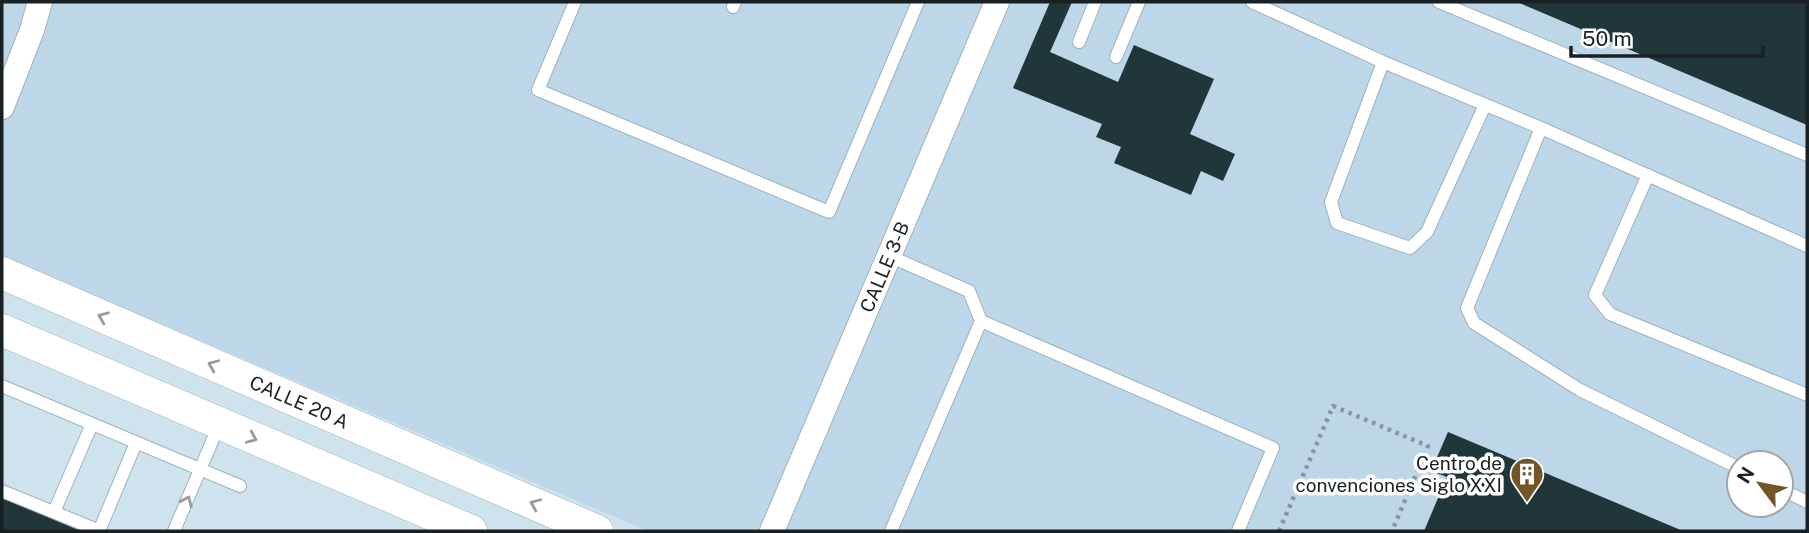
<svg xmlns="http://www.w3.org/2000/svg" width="1809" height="533" font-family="'Public Sans',sans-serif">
  <rect width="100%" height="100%" fill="#cfe3ef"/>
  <path fill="#bdd7e8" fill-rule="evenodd" d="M2 2H1807V531H648L2 256ZM1739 463H1781V505H1739Z"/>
  <path fill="#203638" d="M1050 2H1072L1050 52 1118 82 1134 45 1214 79 1190 134 1235 154 1223 181 1201 171 1191 195 1114 163 1121 147 1096 137 1102 124 1013 88Z
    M1517 2H1807V125Z
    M1448 432 1683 531H1424L1447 477 1431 471Z
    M2 498 81 531H2Z"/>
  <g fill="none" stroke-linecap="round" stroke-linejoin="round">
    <defs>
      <path id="service" d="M575 2 538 90 829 212 918 2
        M1252 2 1383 62 1541 128 1807 246
        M1439 2 1807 155
        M733 7 735 2
        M1079 42 1095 2
        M1116 57 1139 2
        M1383 62 1331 202 1337 223 1410 248 1427 232 1485 105
        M1541 128 1467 308 1474 323 1580 390 1739 468
        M1648 175 1595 295 1610 314 1807 395
        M889 256 969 291 981 321 891 531
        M981 321 1273 448 1238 531
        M2 386 240 486
        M1781 489 1807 502
        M2 491 100 531
        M54 512 92 424
        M99 531 136 443
        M174 531 219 425"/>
      <g id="minor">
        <path d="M2 107 32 30 40 2"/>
        <path id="s1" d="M772 531 997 2"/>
      </g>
      <g id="tertiary">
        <path id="s2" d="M2 273 597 531"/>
        <path d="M2 330 471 531"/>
      </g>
    </defs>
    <use href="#service" stroke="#9eb2bd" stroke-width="14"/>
    <use href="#minor" stroke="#9eb2bd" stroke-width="26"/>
    <use href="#tertiary" stroke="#9eb2bd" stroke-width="33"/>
    <path stroke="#86959e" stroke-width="4.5" stroke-dasharray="3.5 5" stroke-linecap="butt" d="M1279 531 1333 406 1428 446 1392 531"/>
    <use href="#service" stroke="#fff" stroke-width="12"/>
    <use href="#minor" stroke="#fff" stroke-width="24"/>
    <use href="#tertiary" stroke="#fff" stroke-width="32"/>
  </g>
  <defs><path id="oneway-chevron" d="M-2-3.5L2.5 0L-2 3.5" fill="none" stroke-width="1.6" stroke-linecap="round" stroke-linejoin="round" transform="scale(1.75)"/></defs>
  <g stroke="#989b9c">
    <use href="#oneway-chevron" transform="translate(103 317) rotate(-157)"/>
    <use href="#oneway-chevron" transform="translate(213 365) rotate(-157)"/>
    <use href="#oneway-chevron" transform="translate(252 438) rotate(23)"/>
    <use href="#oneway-chevron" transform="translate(187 501) rotate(-67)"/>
    <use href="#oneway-chevron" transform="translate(535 504) rotate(-157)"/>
  </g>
  <defs>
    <symbol id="building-pin" viewBox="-11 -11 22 30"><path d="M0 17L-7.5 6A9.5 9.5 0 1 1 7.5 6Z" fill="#725528" stroke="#fff"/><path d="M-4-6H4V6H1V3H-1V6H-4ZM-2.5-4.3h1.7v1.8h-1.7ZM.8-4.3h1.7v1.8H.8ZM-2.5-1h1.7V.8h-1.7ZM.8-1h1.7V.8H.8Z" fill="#fff"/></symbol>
  </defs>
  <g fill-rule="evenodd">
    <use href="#building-pin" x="1508" y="455" width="38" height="52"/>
  </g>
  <g text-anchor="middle" stroke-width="7" stroke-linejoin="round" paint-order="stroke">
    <g font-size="19" fill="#192024" stroke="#fff">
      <text dy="7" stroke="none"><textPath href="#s1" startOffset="287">CALLE 3-B</textPath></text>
      <text dy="7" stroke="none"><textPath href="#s2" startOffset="324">CALLE 20 A</textPath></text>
    </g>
    <g font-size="19" fill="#192024" stroke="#fff" text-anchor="end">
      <text x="1502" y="470">Centro de<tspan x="1502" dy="22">convenciones Siglo XXI</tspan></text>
    </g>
  </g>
  <rect width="1809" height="533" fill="none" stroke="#192024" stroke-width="7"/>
  <g transform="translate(1760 484) rotate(302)"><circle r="33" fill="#ffffff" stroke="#a3a6a7" stroke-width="2"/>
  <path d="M0-5L12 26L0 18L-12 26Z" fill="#725528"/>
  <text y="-10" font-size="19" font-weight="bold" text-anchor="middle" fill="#192024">N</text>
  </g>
  <path d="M1571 46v10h192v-10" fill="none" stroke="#192024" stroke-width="3.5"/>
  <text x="1582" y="46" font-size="21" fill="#192024" stroke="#ffffff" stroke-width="5" paint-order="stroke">50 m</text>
</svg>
